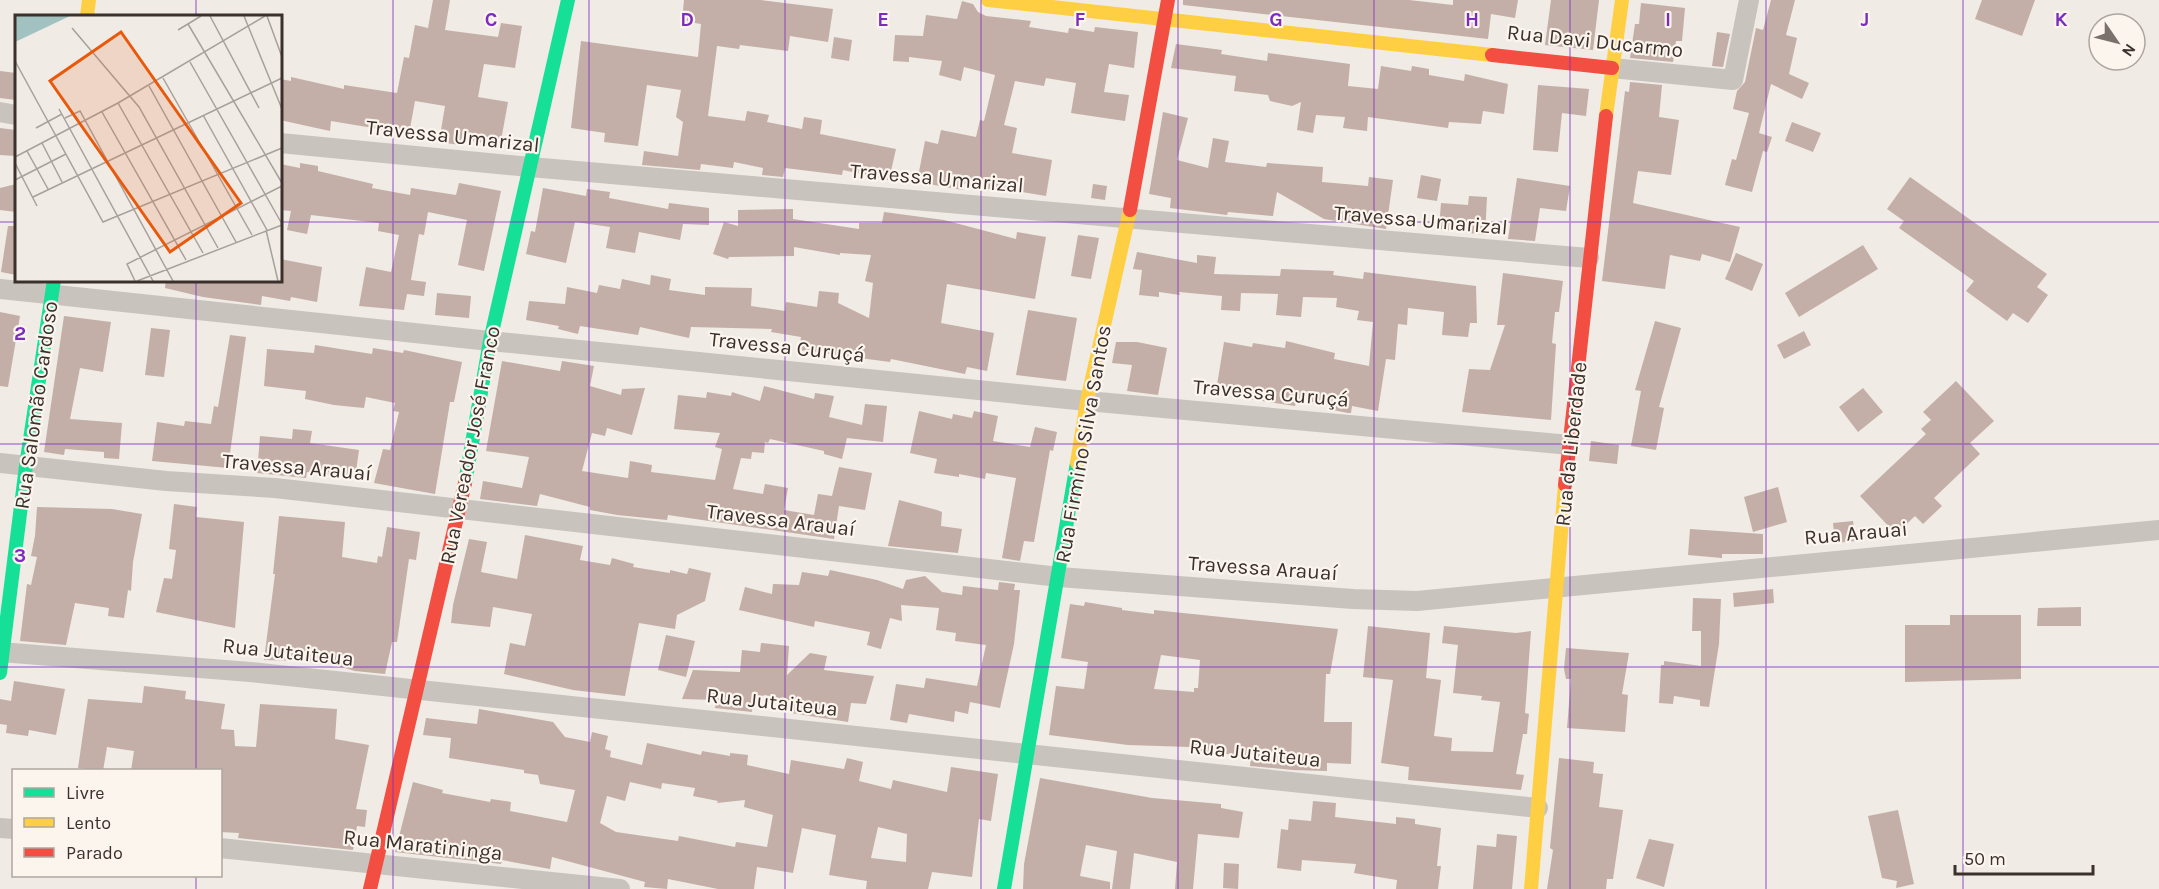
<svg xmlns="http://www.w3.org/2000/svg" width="2159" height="889" font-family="Karla,sans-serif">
  <rect width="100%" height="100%" fill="#f0ebe5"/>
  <path fill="#c3afa7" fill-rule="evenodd" d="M433 0H450L445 30 498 37 501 23 522 26 515 68 484 64 478 97 508 102 500 146 461 139 460 145 439 142 445 106 415 101 409 134 331 121 330 131 280 120V79L291 81V77L344 89V85L397 93 404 57 409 58 415 25 428 28Z
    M684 0H761L833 9 828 42 790 36 788 51 740 45 739 49 717 46 708 116 745 121 747 111 769 115 767 122 802 129 804 117 822 120 820 134 896 149 889 180 843 170 842 175 785 168 783 177 762 175 763 168 734 162 733 168 701 164 700 170 642 165 644 151 678 156 683 122 676 117 681 90 647 85 638 146 604 142 605 133 571 128 581 41 698 57 701 24 682 21Z
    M1183 0H1409L1453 5V0H1518L1515 18 1491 14 1488 39 1183 5Z
    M1551 0H1599L1593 50 1545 45Z
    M1771 0H1795L1786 35 1797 38 1789 74 1809 83 1802 99 1771 84 1759 133 1772 137 1767 152 1763 151 1752 192 1725 185 1732 159 1736 160 1749 113 1733 109 1737 91 1745 82 1756 28 1763 30Z
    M1982 0H2035L2022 36 1975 19Z
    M962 1 973 4 978 12 986 16 1031 21 1029 27 1068 33 1069 28 1094 32 1095 27 1138 32 1134 68 1109 64 1104 92 1129 95 1125 121 1071 113 1076 83 1046 78 1044 86 1015 81 1004 125 1017 128 1012 153 1052 160 1046 196 1004 189V192L964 184 963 190 917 182 925 141 938 144 941 130 976 137 980 120 984 121 995 75 964 67 961 81 939 75 942 61 909 57V62L893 61 895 35 923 36 926 15 957 19Z
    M1641 3 1685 8 1682 41H1676L1673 62 1630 58 1635 24H1639Z
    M1717 32 1730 34 1723 67 1712 66Z
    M834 37 852 40 849 61 831 58Z
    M1176 44 1222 50 1221 54 1267 61 1268 53 1350 64 1348 86 1378 89 1381 66 1411 71 1412 66 1429 69V75L1464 81 1465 74 1508 84 1504 114 1483 111 1481 124 1449 122 1448 128 1368 117 1367 131 1343 128 1345 117 1316 115 1313 133 1297 130 1301 102 1292 106 1270 101 1268 95 1234 91 1236 76 1171 68Z
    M0 71 16 73V100L0 98Z
    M1630 82 1662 85 1659 117 1679 120 1671 175 1638 171 1633 203 1740 227 1730 262 1702 254 1700 261 1670 255 1665 289 1602 281 1625 91 1629 92Z
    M1538 85 1589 89 1586 116 1562 113 1558 152 1533 150Z
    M1163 112 1188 118 1177 160 1208 168 1213 138 1229 141 1225 162 1266 167 1267 163 1323 167 1322 182 1368 186 1369 177 1393 180 1386 229 1324 219 1277 192 1273 216 1228 212 1227 215 1170 208 1171 198 1149 194Z
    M1792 122 1821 133 1813 152 1785 141Z
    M0 128 16 130V156L0 155Z
    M300 163 318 166V171L373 184 372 188 410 195 411 188 456 195 459 183 501 191 484 271 458 265 467 220 428 212 424 235 419 234 411 280 426 282 424 296 407 294 404 310 359 306 366 267 391 272 399 235 378 231 379 223 311 215 307 234 287 230 291 211 280 210V164L300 168Z
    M1421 175 1441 179 1437 201 1417 198Z
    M1910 177 2047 274 2037 287 2048 295 2028 323 2013 313 2007 321 1966 291 1974 281 1899 228 1904 221 1887 209Z
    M1517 178 1570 186 1566 211 1540 208 1535 241 1508 239Z
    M16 184V212L0 210V188Z
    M1093 184 1107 186 1105 200 1091 198Z
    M543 188 586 196 587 189 610 192 609 198 668 209 669 203 709 208V225L683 224 680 240 639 232 635 253 606 248 610 227 575 222 566 263 526 254 531 231 535 232Z
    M1469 196 1487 197 1485 235 1439 229 1441 203 1468 205Z
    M793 209V219L859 229V223H882L884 212 944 220 1016 239 1017 232 1046 237 1035 299 947 284 941 323 994 333 987 371 967 367 965 374 891 359 890 362 799 350 801 337 771 332 772 329 691 327 689 338 640 327 638 335 580 326 578 334 558 329 559 326 526 320 529 301 565 304 567 287 597 293 599 285 620 289 622 279 650 285 651 275 671 279 669 290 705 295V287L752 288 751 306 785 311 786 302 817 307 819 291 839 293 838 303 869 318 873 283 865 281 871 255 840 253V255L794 247V256L729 257 728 259 713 254 724 222 738 226V210Z
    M8 226H16V275L1 272Z
    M1078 235 1099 238 1091 279 1071 276Z
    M1863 245 1878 269 1799 317 1785 293Z
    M1137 252 1197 263V255L1216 257 1214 274 1280 276 1281 269 1334 271 1333 275 1363 279 1364 272 1476 286 1477 323H1470L1468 337 1442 335 1444 312 1408 308 1407 325 1398 324 1395 360 1386 359 1378 411 1352 406 1351 413H1348L1328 409 1329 405 1297 399 1295 406 1243 398 1244 396 1216 391 1224 342 1252 347 1253 343 1285 348 1286 341 1335 353 1334 359 1369 366 1373 322 1357 320 1359 311 1336 307 1337 298 1303 297 1301 317 1276 315 1278 294 1241 293 1240 311 1221 310 1222 296 1179 292 1180 295 1159 292V297L1139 295 1142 270 1133 269Z
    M1736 253 1763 264 1752 291 1725 279Z
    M280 259 322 267 317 302 291 297 290 301 262 296 261 305 203 297 165 288 166 280H280Z
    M1503 273 1563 281 1559 312H1555L1552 343 1556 344 1551 420 1462 412 1469 369 1490 370 1505 325H1497Z
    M437 293 471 296 469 318 435 315Z
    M1028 310 1077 318 1066 381 1016 375Z
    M0 312 20 316 8 387 0 386Z
    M64 316 111 322 103 372 80 368 70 419 122 423 119 459 104 458V452L65 449 64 455 44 452Z
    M1655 321 1681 328 1659 407 1664 408 1656 450 1631 446 1641 391 1635 390Z
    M151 328 170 330 164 377 145 375Z
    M1804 331 1811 345 1784 359 1777 345Z
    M230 335 246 337 228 468 152 461 157 422 184 426 185 421 211 424 214 406 218 407Z
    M1116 342H1137L1167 348 1158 395 1127 391 1132 365 1112 363Z
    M315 345 372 354 373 348 403 353 404 350 462 362 454 402H450L435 494 374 483 383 449 390 450 399 412 393 411 395 403 366 397 364 408 334 405 305 399 306 391 264 386 267 349 314 353Z
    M502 361 560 371 562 361 594 366 590 386 621 395 622 389 645 388 632 435 607 428 605 436 592 433 582 471 628 478 630 461 652 465 651 472 715 480 722 449 715 447 720 433 674 429 678 395 706 398 707 392 731 396 732 392 760 401 764 386 814 399 815 393 834 396 829 417 862 425 865 404 887 406 883 442 847 438 842 459 824 454V451L770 439 768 443 765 442 764 453 752 452 751 459 741 458 733 489 763 494 765 484 788 488 784 510 814 515 818 494 832 496 839 467 872 473 865 510 839 506 834 539 668 515 667 520 617 515 590 510V507L540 494 537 506 480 499 483 481 522 488 529 457 486 451Z
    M1956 381 1994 421 1970 443 1980 454 1934 498 1942 506 1923 524 1915 516 1896 534 1860 496 1926 434 1921 429 1931 420 1923 412Z
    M1863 388 1883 412 1858 432 1839 407Z
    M919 411 952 419 953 414 972 418 974 411 998 416 993 441 1030 447 1035 427 1057 432 1053 451 1050 450 1034 542 1024 541 1020 561 1002 558 1016 478 986 473 985 479 959 474V477L934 473 937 459 910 453Z
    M293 429 312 431 310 443 359 450 355 479 307 472 306 478 257 473 260 436 292 439Z
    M1591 441 1619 445 1617 464 1589 461Z
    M1778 487 1787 522 1753 532 1744 497Z
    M899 500 937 510 942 512 941 526 962 529 958 553 888 546Z
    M174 504 197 507 196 517 244 522 235 628 156 612 164 578 172 579 176 550 169 549Z
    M37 507 112 509 142 514 133 562 131 591 128 590 124 618 108 616 109 608 75 603 66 645 20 641 27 584 31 585 37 557 31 556 35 536Z
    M279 516 345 522 342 557 377 563 378 556 382 557 387 527 420 532 416 560 409 559 397 642H392L385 674 355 671 338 666 339 662 264 660 275 574H273Z
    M1853 521 1856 541 1835 543 1833 523Z
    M1690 529 1763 534V554H1722V558L1688 555Z
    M525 535 583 546 580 560 610 565 612 558 634 564 633 567 670 573V570L687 574 689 568 711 573 705 601 677 615 675 629 639 623 625 696 573 690 504 674 510 643 525 646 532 614 493 607 490 627 451 623 453 605 469 539 487 542 481 572 517 579Z
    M830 570 877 580 903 589 906 580 925 576 942 592 962 595 963 586 998 590 999 582 1015 584 1014 590H1020L1014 644 1000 708 970 702 968 714 955 711 954 722 909 714 907 723 890 720 896 684 924 688 926 678 977 686 986 645 955 641 956 633 936 630 939 608 901 605 902 621 890 618 881 649 867 645 870 632 815 621 814 627 739 610 745 587 772 594 773 584 799 585 802 572 828 576Z
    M1773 589 1774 603 1734 607 1733 593Z
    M1693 598 1721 599 1719 644 1709 707 1700 706V700L1674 696 1673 704 1659 703 1661 665H1664V661L1701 666V631H1692Z
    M1085 602 1122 608V610L1154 614V610L1338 629 1330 674H1326L1324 722H1352L1351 764 1327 763V771L1293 770 1250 766 1251 756 1189 751 1190 747 1128 745 1049 735 1056 686 1084 689 1088 662 1061 658 1070 604 1084 606ZM1161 655 1200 660 1198 688H1194V692L1154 689Z
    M2081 607V626H2037L2038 608Z
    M1950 615H2021V679L1905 682V625H1950Z
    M1368 626 1430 633 1426 678 1441 680 1434 736 1452 738 1451 751 1493 752 1500 702 1481 700 1482 696 1453 693 1458 645 1442 643 1444 626 1516 633 1531 631 1525 713 1529 714 1528 722 1527 734H1523L1516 774 1524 775 1521 790 1408 780 1409 767 1381 763 1393 680 1363 677Z
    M666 635 695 641 686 677 658 670Z
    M761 643 789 646 787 675 810 653 827 656 824 670 874 676 866 704 851 703 848 722 791 713 793 701 765 695 753 699 752 712 715 708 716 700 682 699 693 670 740 672 742 650 760 652Z
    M1566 648 1629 653 1622 694 1628 695 1625 732 1567 728 1571 679H1566L1564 669Z
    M14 681 65 689 56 735 29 730 28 736 6 733 7 725 0 724V699L11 701Z
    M144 686 186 691 185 699 225 704 221 729 234 730 235 746 256 747 260 704 337 709 335 739 369 745 356 809 367 810 365 827 357 826 353 850 238 838 239 833 220 832V771H131L134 751 107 747 103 771 78 768 88 699 142 703Z
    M479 709 553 722 565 737 590 742 592 732 608 736 605 749 611 751 610 757 642 765 647 743 701 755 702 751 730 756V753L748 755 747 765 789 774 791 760 844 769 847 758 863 762 859 781 891 789 893 780 947 792 951 767 998 774 991 821 979 819 972 877 932 872 928 889H866L867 881 829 875 836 835 802 828 793 873 757 867 754 889H718L668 879 667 889 644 887 645 882 552 857 550 869 502 860 501 864 395 852 413 782 443 790 442 793 490 802 491 799 511 802 510 811 567 822 575 790 540 784 538 775 524 773V770L449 758 451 738 423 735 426 718 477 724ZM630 782 661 789 662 783 695 788 693 796 718 801 717 803 745 800 744 807 773 815 767 847 736 842 735 847 679 836 678 841 616 832 600 823 607 796 625 801ZM878 827 907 834 906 862 871 858Z
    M1559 758 1594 762 1593 773 1603 774 1599 807 1623 810 1613 879H1607L1606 889H1547L1553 850 1550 848Z
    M1040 778 1152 798 1221 804V808L1243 812 1239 838 1198 834 1193 889H1175L1177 862 1134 853 1130 889H1112L1117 851 1086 845 1080 876 1110 882V889H1023L1024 864Z
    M1313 801 1336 803 1335 817 1396 824V817L1415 819V824L1441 828 1437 866H1441L1438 889H1396L1397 880 1354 873 1356 864 1302 860 1301 871 1277 868 1281 829 1288 830 1289 819 1311 821Z
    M1898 810 1914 884 1896 888 1897 881 1882 878 1868 816Z
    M1497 834 1517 836 1512 889H1473L1477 845 1496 847Z
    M1649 839 1674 844 1664 887 1636 878Z
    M1224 863 1239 864 1238 889 1223 888Z"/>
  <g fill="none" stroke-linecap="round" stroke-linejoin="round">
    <path stroke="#c9c3be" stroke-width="20" d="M1612 68 1733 80 1749 0
      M0 112 16 115
      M280 143 530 167 1589 258
      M0 289 490 341 1087 401 1570 445
      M0 463 166 481 275 488 1059 577 1353 599 1417 601 2159 530
      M0 652 250 672 1538 808
      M0 828 14 829
      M220 848 620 889"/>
    <path stroke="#16e098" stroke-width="14" d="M465 483 490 341 568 0
      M0 673 26 466 54 280
      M1004 889 1077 463"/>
    <path stroke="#ffcf43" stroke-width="14" d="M988 0 1492 55
      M87 16 89 0
      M1606 116 1622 0
      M1077 463 1087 401 1130 210
      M1531 889 1565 485"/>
    <path stroke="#f24e42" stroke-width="14" d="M1492 55 1612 68
      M1130 210 1168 0
      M1565 485 1606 116
      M370 889 465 483"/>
  </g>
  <path fill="none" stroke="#7b2cbf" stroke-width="1.5" stroke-opacity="0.55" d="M196 0V16M393 0V889M589 0V889M785 0V889M981 0V889M1178 0V889M1374 0V889M1570 0V889M1766 0V889M1963 0V889M0 222H16M280 222H2159M196 280V770M0 444H2159M0 667H2159M196 876V889"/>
  <g text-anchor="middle" stroke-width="4.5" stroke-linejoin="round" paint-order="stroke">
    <g font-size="21" fill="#3b302b" stroke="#fbf5ee">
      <text transform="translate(1595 41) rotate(6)" y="7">Rua Davi Ducarmo</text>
      <text transform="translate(453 136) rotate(6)" y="7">Travessa Umarizal</text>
      <text transform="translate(937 178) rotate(5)" y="7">Travessa Umarizal</text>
      <text transform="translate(1421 220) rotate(5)" y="7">Travessa Umarizal</text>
      <text transform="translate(787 347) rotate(6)" y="7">Travessa Curuçá</text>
      <text transform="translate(1271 393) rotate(5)" y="7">Travessa Curuçá</text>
      <text transform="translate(36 405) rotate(-82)" y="7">Rua Salomão Cardoso</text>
      <text transform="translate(1083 444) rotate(-80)" y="7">Rua Firmino Silva Santos</text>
      <text transform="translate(1571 444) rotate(-84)" y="7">Rua da Liberdade</text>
      <text transform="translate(470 445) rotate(-79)" y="7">Rua Vereador José Franco</text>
      <text transform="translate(297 467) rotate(5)" y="7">Travessa Arauaí</text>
      <text transform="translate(781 520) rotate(7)" y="7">Travessa Arauaí</text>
      <text transform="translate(1856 533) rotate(-5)" y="7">Rua Arauai</text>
      <text transform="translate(1263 568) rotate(4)" y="7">Travessa Arauaí</text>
      <text transform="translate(288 652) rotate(6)" y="7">Rua Jutaiteua</text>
      <text transform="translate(772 702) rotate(6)" y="7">Rua Jutaiteua</text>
      <text transform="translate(1255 753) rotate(6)" y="7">Rua Jutaiteua</text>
      <text transform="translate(423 845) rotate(6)" y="7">Rua Maratininga</text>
    </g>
  </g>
  <g transform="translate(15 15)">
    <rect width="267" height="267" fill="#f0ebe5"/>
    <path d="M0 1H55L0 27Z" fill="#a1c2c1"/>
    <path fill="none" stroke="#a8a09b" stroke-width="1.5" d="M195 1 244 93M229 1 267 94M252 1 267 42M173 9 267 168M57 13 124 92 203 233M163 15 186 1M0 46 88 207 267 133M175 47 267 209M148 63 237 220M134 71 221 227M103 88 188 238M44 94 138 266M87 97 171 245M188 100 252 215M50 103 65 96 158 266M21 113 47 99M27 128 47 167M12 136 33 174M0 142 103 88 250 1M0 148 22 191M0 165 51 139M18 182 267 63M251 215 263 266M120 266 112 249 267 171M122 266 267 210"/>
    <path fill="#e8590c" fill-opacity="0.15" stroke="#e8590c" stroke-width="3" d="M106 17 226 188 155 237 35 66Z"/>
    <rect width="267" height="267" fill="none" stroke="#3b302b" stroke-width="3"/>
  </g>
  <g font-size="20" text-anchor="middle" font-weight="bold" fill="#7b2cbf" stroke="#fbf5ee" stroke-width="4.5" stroke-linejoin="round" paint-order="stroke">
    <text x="491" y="26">C</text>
    <text x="687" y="26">D</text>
    <text x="883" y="26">E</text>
    <text x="1080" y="26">F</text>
    <text x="1276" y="26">G</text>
    <text x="1472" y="26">H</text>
    <text x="1668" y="26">I</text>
    <text x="1865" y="26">J</text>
    <text x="2061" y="26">K</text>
    <text x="20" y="340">2</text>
    <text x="20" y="562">3</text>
  </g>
  <rect x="12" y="769" width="210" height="108" fill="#fbf5ee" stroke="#aea6a0" stroke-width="1.5"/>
  <rect x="24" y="788" width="30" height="9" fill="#16e098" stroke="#aea6a0" stroke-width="1.5"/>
  <text x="66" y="799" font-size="18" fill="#3b302b">Livre</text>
  <rect x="24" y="818" width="30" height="9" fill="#ffcf43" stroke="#aea6a0" stroke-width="1.5"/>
  <text x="66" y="829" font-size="18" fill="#3b302b">Lento</text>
  <rect x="24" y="848" width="30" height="9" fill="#f24e42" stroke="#aea6a0" stroke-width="1.5"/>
  <text x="66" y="859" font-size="18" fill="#3b302b">Parado</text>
  <g transform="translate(2117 42) rotate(125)"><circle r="28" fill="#fbf5ee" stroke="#aea6a0" stroke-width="1.5"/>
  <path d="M0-4.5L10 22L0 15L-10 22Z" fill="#7a716c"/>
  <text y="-9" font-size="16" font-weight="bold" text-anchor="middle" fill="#3b302b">N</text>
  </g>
  <path d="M1955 865v9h138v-9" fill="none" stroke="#3b302b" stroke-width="3"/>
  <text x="1964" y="865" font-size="18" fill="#3b302b" stroke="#fbf5ee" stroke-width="4.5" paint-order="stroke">50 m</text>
</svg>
